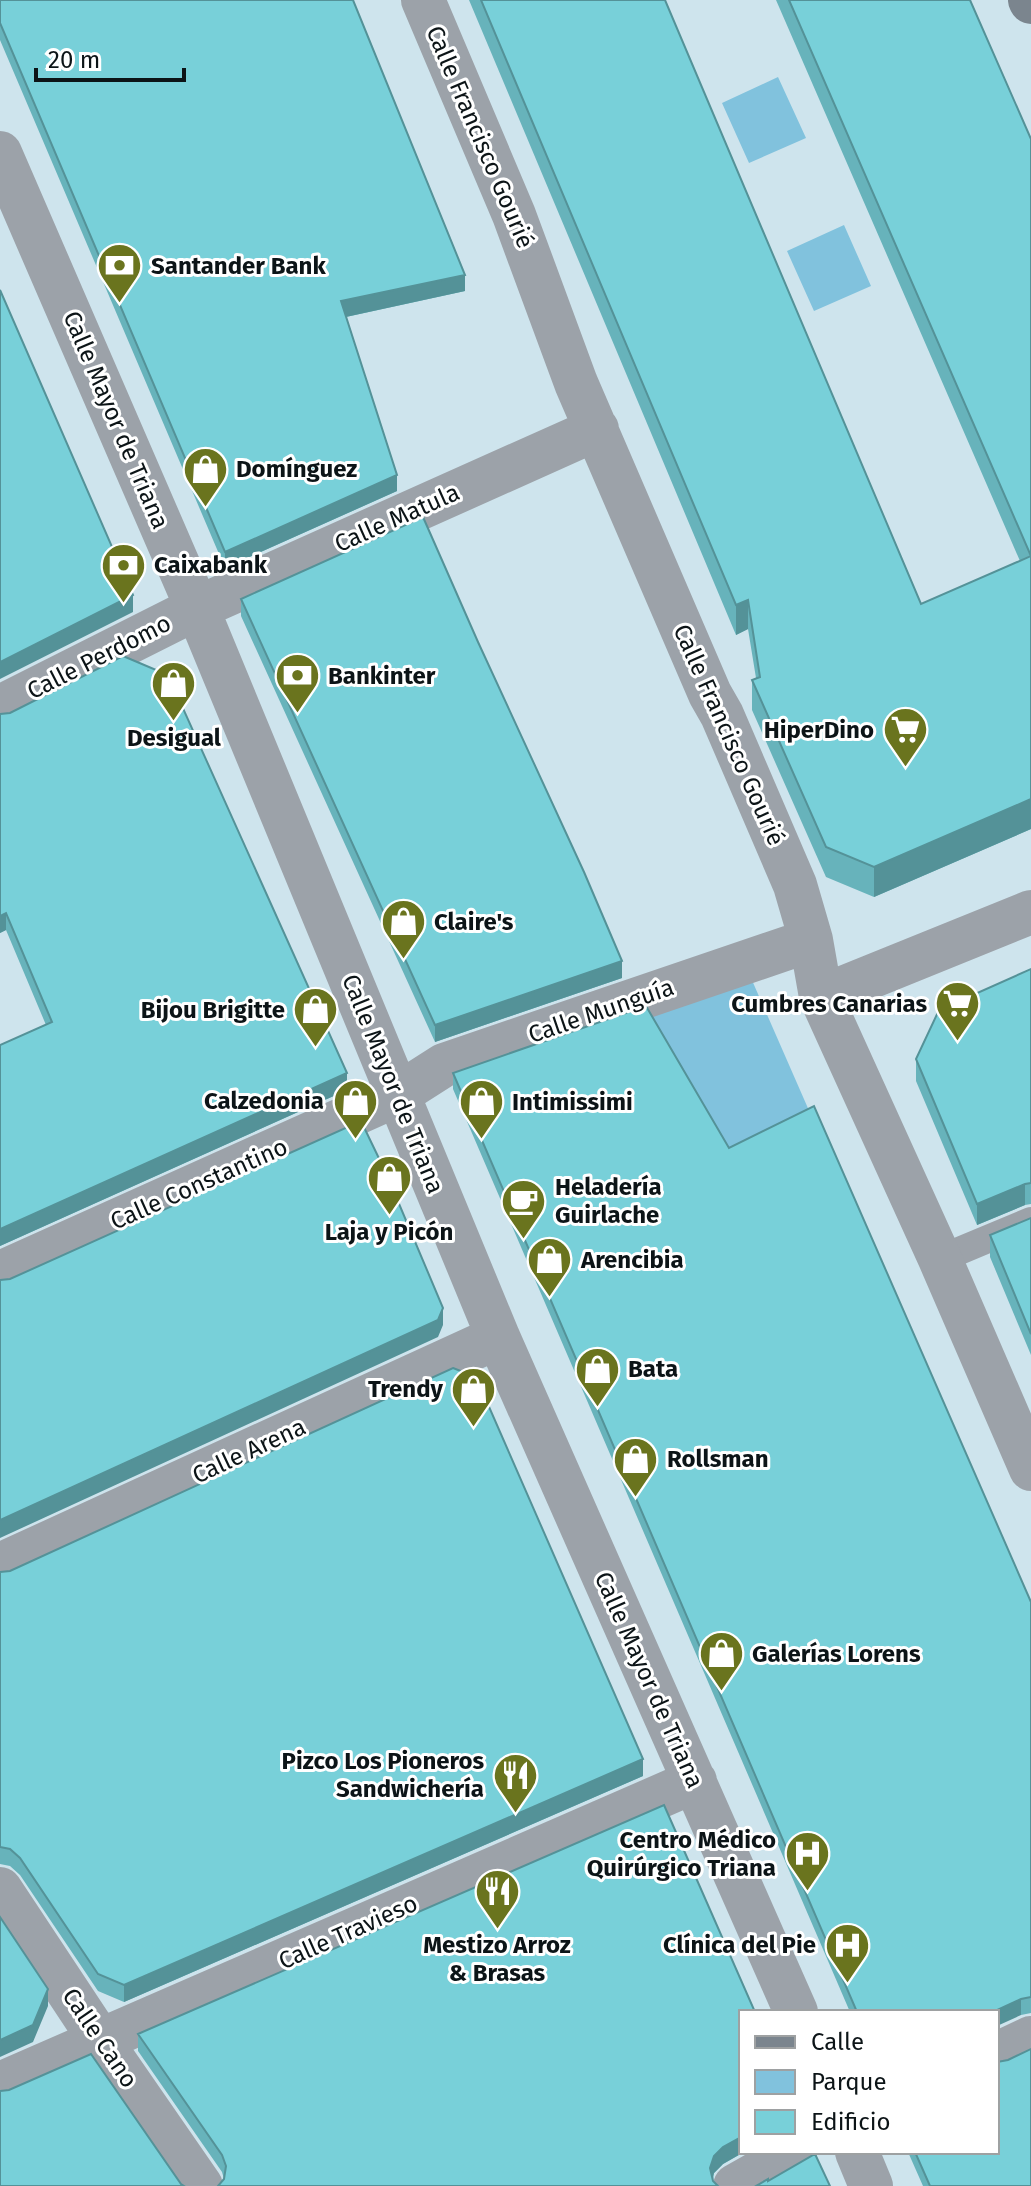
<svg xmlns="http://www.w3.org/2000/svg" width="1031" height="2186" font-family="'Fira Sans',sans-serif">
  <rect width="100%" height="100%" fill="#cee4ed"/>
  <path fill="#81c2dd" d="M778 77 806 138 749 163 722 103Z
    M844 225 871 286 814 311 787 251Z
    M751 978 814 1122 728 1165 641 1013Z"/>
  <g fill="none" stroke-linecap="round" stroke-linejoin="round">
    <path stroke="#9ca2a9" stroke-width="28" d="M940 1259 1031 1221"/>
    <path stroke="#9ca2a9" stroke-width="44" d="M423 0 514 215 576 383 710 694 722 715 795 885 811 940 821 997 940 1259 1031 1469
      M0 153 197 608 498 1337 796 2012
      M0 707 197 608 597 429
      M821 997 1031 912
      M0 1273 397 1095 444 1065 811 940
      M0 1565 498 1337
      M0 1889 100 2040 201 2186
      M997 2054 1031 2038
      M0 2084 695 1781
      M857 2152 871 2186
      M735 2186 795 2152"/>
    <path stroke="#7b858e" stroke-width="44" d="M1030 0 1031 2"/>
  </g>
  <path fill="#67b3bb" d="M0 0 465 291 346 317 397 491 225 568 0 40Z
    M469 0H665L921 604 1020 561 776 0H970L1031 139V829L874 897 826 877 752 710V680L756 678 748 629 736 635Z
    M241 599 622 978 435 1042 241 616Z
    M0 714 347 1090 0 1246V1045L46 1025 6 930 0 933Z
    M1031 969V1204L1025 1205 977 1225 916 1081V1059Z
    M453 1073 729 1148 1031 1602V2013L1021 2015 997 2012H850L453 1089Z
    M1031 1218V1355L990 1257V1235Z
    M0 1572 643 1776 124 2002 98 1991 20 1875 10 1866 0 1864Z
    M138 2034 741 2152H744L723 2164 714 2173 713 2181 224 2179 222 2172 138 2051Z
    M908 2152H997L1031 2186H923Z"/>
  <path fill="#549298" d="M465 275V291L341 318V301Z
    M397 475V491L225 568V552Z
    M133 595V612L0 679V662Z
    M748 600V629L736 635V605Z
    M1031 799V829L874 897V867Z
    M6 913V930L0 933V916Z
    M622 961V978L435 1042V1025Z
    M347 1073V1090L0 1246V1229Z
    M1025 1184V1205L977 1225V1204Z
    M443 1308V1325L438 1337 0 1538V1520Z
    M643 1759V1776L124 2002V1985Z
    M48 1989V2006L33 2042 0 2057V2040Z
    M1021 1999V2015L997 2026V2012H993Z
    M741 2137V2152H744L723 2164 714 2173 710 2185V2168L714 2156 723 2147Z"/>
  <path fill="#78d0d9" stroke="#549298" stroke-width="2" d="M0 0H353L465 275 341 301 397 475 225 552 0 23Z
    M481 0H665L921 604 1031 556V799L874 867 826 847 752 680 760 677 748 600 736 605Z
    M789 0H970L1031 139V556Z
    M0 290 133 595 0 662Z
    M423 517 478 642 584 872 622 961 435 1025 241 599Z
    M123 656 168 675 347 1073 0 1229V1045L52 1022 6 913 0 916V714L10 713Z
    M1031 969V1183L1025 1184 977 1204 916 1059 939 1010Z
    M646 1006 729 1148 814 1106 1031 1602V1997L1021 1999 993 2012H857L453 1073Z
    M361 1121 386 1173 443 1308 438 1320 0 1520V1280L10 1279Z
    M1031 1218V1334L990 1235Z
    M453 1368 476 1377 643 1759 124 1985 98 1974 20 1858 10 1849 0 1847V1572L10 1571Z
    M664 1805 755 2012H741V2137L723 2147 714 2156 710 2168 713 2181 718 2186H218L224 2179 226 2166 222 2155 138 2034Z
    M0 1917 48 1989 33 2025 0 2040Z
    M1031 2049V2186H930L915 2152H997V2062L1008 2060Z
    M91 2054 181 2184 184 2186H0V2091L9 2090Z
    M815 2154 830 2186H756L768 2179V2181Z"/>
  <defs>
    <symbol id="bank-pin" viewBox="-11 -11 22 30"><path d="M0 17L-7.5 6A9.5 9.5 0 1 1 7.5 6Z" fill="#6a741e" stroke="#fff"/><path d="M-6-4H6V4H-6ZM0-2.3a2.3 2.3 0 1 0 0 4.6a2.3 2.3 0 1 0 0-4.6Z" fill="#fff"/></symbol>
    <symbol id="shop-pin" viewBox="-11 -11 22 30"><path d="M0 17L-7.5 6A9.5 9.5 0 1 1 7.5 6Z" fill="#6a741e" stroke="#fff"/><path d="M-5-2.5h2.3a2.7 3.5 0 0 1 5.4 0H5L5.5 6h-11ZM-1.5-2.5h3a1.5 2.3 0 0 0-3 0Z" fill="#fff"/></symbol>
    <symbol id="supermarket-pin" viewBox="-11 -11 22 30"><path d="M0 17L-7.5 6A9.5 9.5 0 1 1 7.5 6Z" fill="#6a741e" stroke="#fff"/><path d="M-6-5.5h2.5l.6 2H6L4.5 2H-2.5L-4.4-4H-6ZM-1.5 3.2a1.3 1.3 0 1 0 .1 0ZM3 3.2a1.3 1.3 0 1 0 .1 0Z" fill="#fff"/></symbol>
    <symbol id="cafe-pin" viewBox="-11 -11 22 30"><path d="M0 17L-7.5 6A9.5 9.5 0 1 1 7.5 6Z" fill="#6a741e" stroke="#fff"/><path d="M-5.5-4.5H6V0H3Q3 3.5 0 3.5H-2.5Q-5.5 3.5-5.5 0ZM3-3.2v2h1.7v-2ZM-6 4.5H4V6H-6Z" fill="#fff"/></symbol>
    <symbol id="restaurant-pin" viewBox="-11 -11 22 30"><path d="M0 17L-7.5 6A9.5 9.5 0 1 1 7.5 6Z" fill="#6a741e" stroke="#fff"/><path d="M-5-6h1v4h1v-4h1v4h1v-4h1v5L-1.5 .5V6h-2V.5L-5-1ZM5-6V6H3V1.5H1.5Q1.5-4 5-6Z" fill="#fff"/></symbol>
    <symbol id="hospital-pin" viewBox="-11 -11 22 30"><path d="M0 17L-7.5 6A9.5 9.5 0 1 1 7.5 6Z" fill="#6a741e" stroke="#fff"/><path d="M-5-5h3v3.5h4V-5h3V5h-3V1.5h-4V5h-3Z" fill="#fff"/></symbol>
  </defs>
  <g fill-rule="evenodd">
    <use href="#bank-pin" x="94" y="240" width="51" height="69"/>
    <use href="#shop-pin" x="180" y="444" width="51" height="69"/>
    <use href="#bank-pin" x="98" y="540" width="51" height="69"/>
    <use href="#bank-pin" x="272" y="650" width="51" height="69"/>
    <use href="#shop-pin" x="148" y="658" width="51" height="69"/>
    <use href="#supermarket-pin" x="880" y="704" width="51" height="69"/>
    <use href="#shop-pin" x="378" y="896" width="51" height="69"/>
    <use href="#supermarket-pin" x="932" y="978" width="51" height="69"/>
    <use href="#shop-pin" x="290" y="984" width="51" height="69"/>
    <use href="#shop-pin" x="330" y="1076" width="51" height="69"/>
    <use href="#shop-pin" x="456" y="1076" width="51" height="69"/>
    <use href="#shop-pin" x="364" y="1152" width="51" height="69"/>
    <use href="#cafe-pin" x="498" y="1176" width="51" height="69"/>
    <use href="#shop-pin" x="524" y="1234" width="51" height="69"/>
    <use href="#shop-pin" x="572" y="1344" width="51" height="69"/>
    <use href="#shop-pin" x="448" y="1364" width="51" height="69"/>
    <use href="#shop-pin" x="610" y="1434" width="51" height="69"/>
    <use href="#shop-pin" x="696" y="1628" width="51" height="69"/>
    <use href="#restaurant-pin" x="490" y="1750" width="51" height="69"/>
    <use href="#hospital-pin" x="782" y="1828" width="51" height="69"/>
    <use href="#restaurant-pin" x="472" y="1866" width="51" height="69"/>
    <use href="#hospital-pin" x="822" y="1920" width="51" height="69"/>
  </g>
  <g text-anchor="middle" stroke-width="6" stroke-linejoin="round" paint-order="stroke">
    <g font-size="24" fill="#0c1417" stroke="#fff">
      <text transform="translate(480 137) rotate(67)" y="8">Calle Francisco Gourié</text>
      <text transform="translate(116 420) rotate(67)" y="8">Calle Mayor de Triana</text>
      <text transform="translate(397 518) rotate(-24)" y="8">Calle Matula</text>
      <text transform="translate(99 657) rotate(-27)" y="8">Calle Perdomo</text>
      <text transform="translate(729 735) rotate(66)" y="8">Calle Francisco Gourié</text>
      <text transform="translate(601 1011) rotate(-19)" y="8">Calle Munguía</text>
      <text transform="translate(393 1084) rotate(68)" y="8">Calle Mayor de Triana</text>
      <text transform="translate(199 1184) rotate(-24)" y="8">Calle Constantino</text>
      <text transform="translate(249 1451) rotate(-25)" y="8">Calle Arena</text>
      <text transform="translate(649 1680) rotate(66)" y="8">Calle Mayor de Triana</text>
      <text transform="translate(348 1932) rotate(-24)" y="8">Calle Travieso</text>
      <text transform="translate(100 2038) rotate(56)" y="8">Calle Cano</text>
    </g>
    <g font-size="24" font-weight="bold" fill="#0c1417" stroke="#fff" text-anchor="start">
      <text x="151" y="274">Santander Bank</text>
      <text x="236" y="477">Domínguez</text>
      <text x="154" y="573">Caixabank</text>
      <text x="328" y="684">Bankinter</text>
      <text x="874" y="738" text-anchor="end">HiperDino</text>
      <text x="174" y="746" text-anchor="middle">Desigual</text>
      <text x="434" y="930">Claire's</text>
      <text x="927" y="1012" text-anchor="end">Cumbres Canarias</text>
      <text x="285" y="1018" text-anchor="end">Bijou Brigitte</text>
      <text x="324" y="1109" text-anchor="end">Calzedonia</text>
      <text x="512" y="1110">Intimissimi</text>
      <text x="555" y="1195">Heladería<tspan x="555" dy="28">Guirlache</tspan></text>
      <text x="389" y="1240" text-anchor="middle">Laja y Picón</text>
      <text x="581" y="1268">Arencibia</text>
      <text x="628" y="1377">Bata</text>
      <text x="443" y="1397" text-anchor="end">Trendy</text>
      <text x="667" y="1467">Rollsman</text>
      <text x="752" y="1662">Galerías Lorens</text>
      <text x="484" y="1769" text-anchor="end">Pizco Los Pioneros<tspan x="484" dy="28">Sandwichería</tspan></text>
      <text x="776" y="1848" text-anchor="end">Centro Médico<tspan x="776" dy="28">Quirúrgico Triana</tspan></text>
      <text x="497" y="1953" text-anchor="middle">Mestizo Arroz<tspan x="497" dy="28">&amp; Brasas</tspan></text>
      <text x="816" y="1953" text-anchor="end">Clínica del Pie</text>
    </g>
  </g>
  <rect x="739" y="2010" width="260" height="144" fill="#ffffff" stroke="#9ea1a2" stroke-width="2"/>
  <rect x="755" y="2036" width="40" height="12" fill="#7b858e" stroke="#9ea1a2" stroke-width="2"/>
  <text x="811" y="2050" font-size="24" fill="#0c1417">Calle</text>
  <rect x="755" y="2070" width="40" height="24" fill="#81c2dd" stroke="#9ea1a2" stroke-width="2"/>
  <text x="811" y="2090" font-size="24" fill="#0c1417">Parque</text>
  <rect x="755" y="2110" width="40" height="24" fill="#78d0d9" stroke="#9ea1a2" stroke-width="2"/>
  <text x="811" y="2130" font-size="24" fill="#0c1417">Edificio</text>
  <path d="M36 68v12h148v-12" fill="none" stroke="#0c1417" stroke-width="4"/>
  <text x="48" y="68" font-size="24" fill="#0c1417" stroke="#ffffff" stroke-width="6" paint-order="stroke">20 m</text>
</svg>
